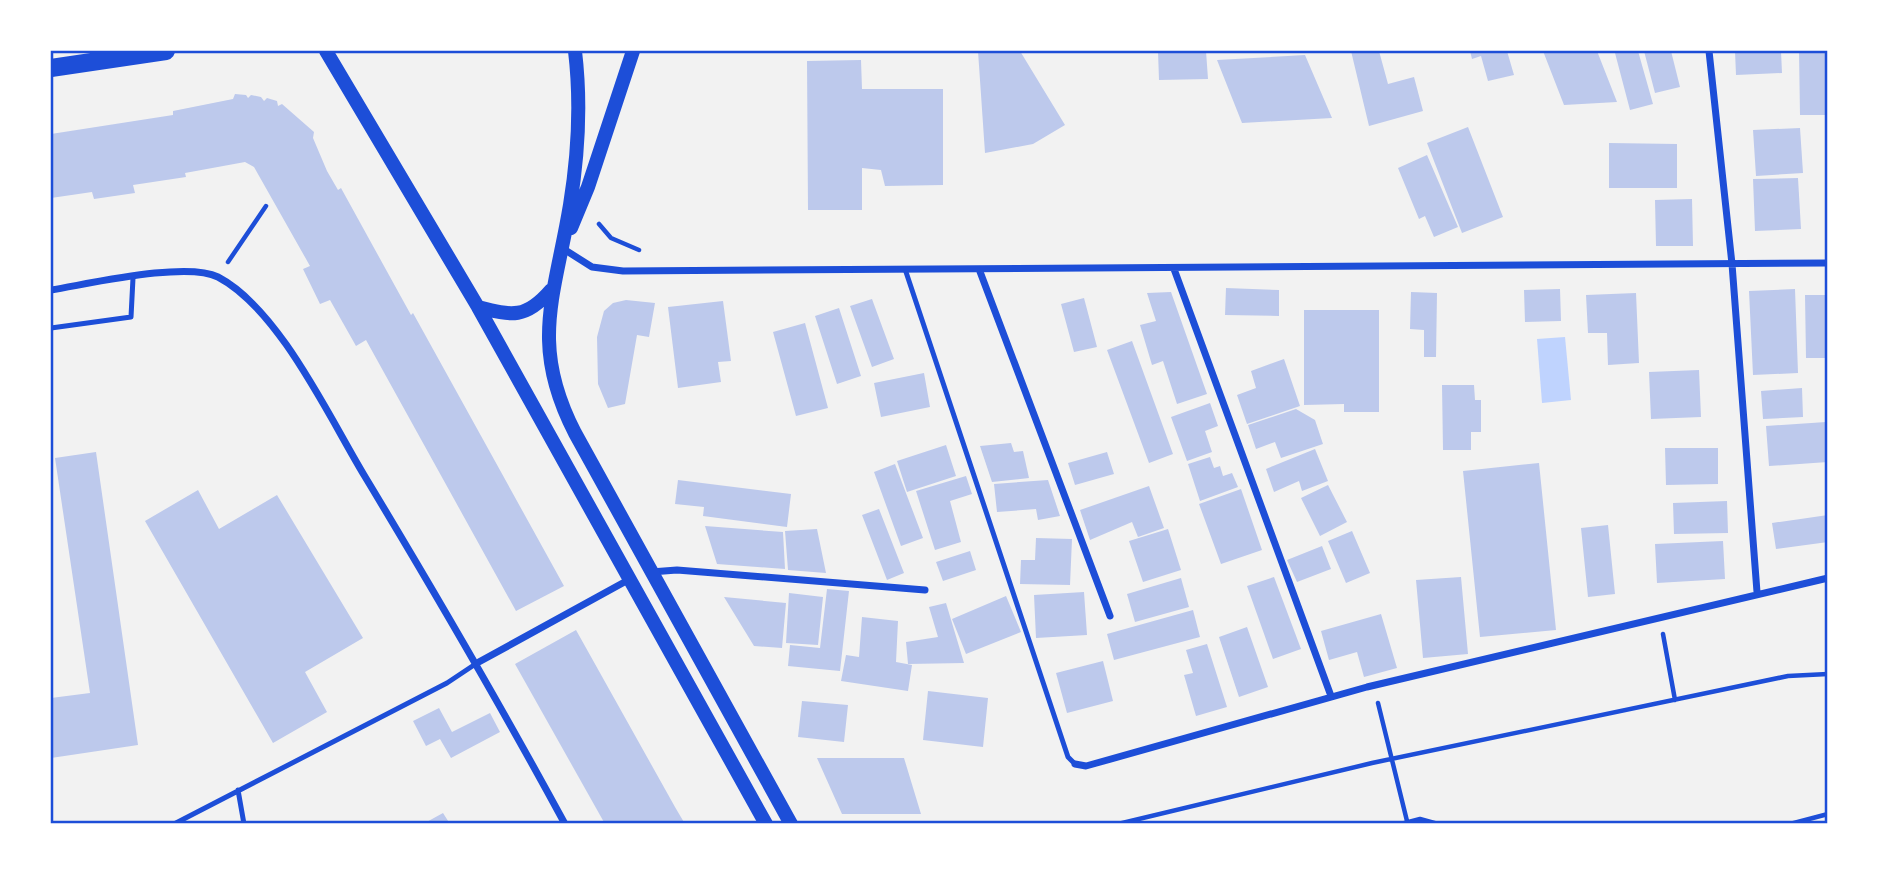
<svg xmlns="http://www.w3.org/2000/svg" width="1879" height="875" font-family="'Roboto Condensed',sans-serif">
  <rect width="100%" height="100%" fill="#f2f2f2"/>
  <path fill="#bfd3fe" d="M1565 337 1571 400 1542 403 1537 339Z"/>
  <path fill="#bdc9ec" d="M978 51H1020L1065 125 1033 144 985 153Z
    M1158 51H1206L1208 79 1159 80Z
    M1351 51H1379L1388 84 1414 77 1423 111 1369 126Z
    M1470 51H1507L1514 75 1488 81 1481 56 1472 59Z
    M1543 51H1597L1617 102 1564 105Z
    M1623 51H1638L1653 104 1630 110 1615 53Z
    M1644 51H1671L1680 87 1655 93Z
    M1735 51H1781L1782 73 1736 75Z
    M1799 51H1828V115H1800Z
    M1305 55 1332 118 1242 123 1217 60Z
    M861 60 862 89H943V185L885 186 881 170 862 168V210H808L807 61Z
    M235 94 246 95 248 98 251 95 261 97 264 101 267 98 277 101 278 106 282 104 314 132 313 138 327 171 338 190 341 188 411 315 413 313 564 586 516 611 366 340 356 346 330 300 320 304 303 269 310 266 254 167 245 162 185 173 186 177 133 185 135 193 94 199 92 192 51 198V134L173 115V111L233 99Z
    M1468 127 1503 217 1462 233 1427 143Z
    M1800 128 1803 173 1756 176 1753 130Z
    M1609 143 1677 144V188H1609Z
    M1427 155 1458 227 1434 237 1425 216 1419 219 1398 168Z
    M1798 178 1801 229 1755 231 1753 179Z
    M1692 199 1693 246H1656L1655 200Z
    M1226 288 1279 290V316L1225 315Z
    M1560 289 1561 321 1525 322 1524 290Z
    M1795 289 1798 373 1753 375 1749 291Z
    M1171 292 1207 394 1177 404 1163 361 1152 365 1140 325 1156 321 1147 293Z
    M1411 292 1437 293 1436 357H1424V330L1410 329Z
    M1636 293 1639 363 1608 365 1607 333H1588L1586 295Z
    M1805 295H1828V358H1806Z
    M1084 298 1097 347 1074 352 1061 304Z
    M872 299 894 359 872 367 850 306Z
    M626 300 655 303 649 337 637 335 625 404 608 408 598 384 597 337 604 311 613 303Z
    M723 301 731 361 718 362 721 382 678 388 668 307Z
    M839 308 861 376 837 384 815 316Z
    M1304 310H1379V412H1344V404L1304 405Z
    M805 323 828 408 796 416 773 332Z
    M1132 341 1173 454 1149 463 1107 350Z
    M1284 359 1300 406 1247 424 1237 395 1256 388 1251 371Z
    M1699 370 1701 417 1651 419 1649 372Z
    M924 373 930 407 881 417 874 383Z
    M1442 385H1474L1475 400H1481V432H1471V450H1443Z
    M1802 388 1803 417 1763 419 1761 391Z
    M1210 403 1218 426 1205 431 1212 452 1187 461 1171 417Z
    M1296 409 1315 420 1323 444 1281 458 1275 442 1256 449 1248 425Z
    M1826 422 1828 462 1769 466 1766 426Z
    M1011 443 1014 452 1023 451 1029 478 992 482 980 446Z
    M946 445 956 476 907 492 897 461Z
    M1665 448H1718V484L1666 485Z
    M1315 449 1328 481 1302 491 1299 481 1274 492 1266 469Z
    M96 452 138 745 51 758V698L90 693 55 458Z
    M1107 452 1114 474 1075 485 1068 463Z
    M1210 457 1214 468 1220 466 1223 476 1232 473 1238 487 1200 501 1188 464Z
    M1539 463 1556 630 1480 637 1463 471Z
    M895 464 923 538 901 546 874 472Z
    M966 476 972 494 950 501 961 542 935 550 916 491Z
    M678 480 791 494 787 527 703 516 704 507 675 504Z
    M1048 480 1060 516 1038 520 1036 509 997 512 994 484Z
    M1328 485 1347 522 1320 536 1301 498Z
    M1149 486 1164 528 1138 537 1132 522 1090 540 1080 510Z
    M1241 489 1262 550 1221 564 1199 504Z
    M198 490 219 529 277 495 363 638 305 672 327 712 273 743 145 521Z
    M1727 501 1728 533 1674 534 1673 503Z
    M879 509 904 573 887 580 862 515Z
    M1828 515V542L1776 549 1772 523Z
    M1608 525 1615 594 1588 597 1581 528Z
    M705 526 783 532 785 569 717 564Z
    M817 529 826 573 788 570 785 531Z
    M1168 529 1181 570 1143 582 1129 541Z
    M1352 531 1370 573 1346 583 1328 541Z
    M1036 538 1072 539 1070 585 1020 584 1021 560H1035Z
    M1723 541 1725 579 1657 583 1655 544Z
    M1322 546 1331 569 1297 582 1287 560Z
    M970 551 976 570 943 581 936 562Z
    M1274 577 1301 649 1273 659 1247 586Z
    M1461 577 1468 654 1423 658 1416 580Z
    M1181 578 1189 607 1135 622 1127 594Z
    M827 589 849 591 840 671 788 666 790 645 820 648Z
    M1084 592 1087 635 1036 638 1034 595Z
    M789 593 823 597 818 645 786 643Z
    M1006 596 1021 632 966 654 952 619Z
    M724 597 786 603 782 648 754 646Z
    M946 603 964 663 908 664 906 642 938 637 929 607Z
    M1193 610 1200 637 1114 660 1107 634Z
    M1381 614 1397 668 1364 677 1357 652 1329 660 1321 631Z
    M862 617 898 621 896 662 912 665 908 691 841 681 846 655 859 657Z
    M1247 627 1268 687 1239 697 1219 637Z
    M576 630 675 807 685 824H605L515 664Z
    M1207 644 1227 707 1196 716 1184 675 1193 673 1186 650Z
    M1103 661 1113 701 1067 713 1056 673Z
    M928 691 988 698 983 747 923 740Z
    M802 701 848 705 844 742 798 737Z
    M439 708 452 732 490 713 500 732 451 758 440 739 426 746 413 721Z
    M817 758H904L921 814H842Z
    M443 813 450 824H423Z"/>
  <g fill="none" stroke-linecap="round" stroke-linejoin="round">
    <path stroke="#1d4ed8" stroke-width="4.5" d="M599 224 611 238 639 250
      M228 262 266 206
      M1663 634 1675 700
      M1378 703 1407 821
      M1118 824 1372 763 1788 676 1828 674
      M1401 824 1420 819 1438 824
      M1790 824 1828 814"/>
    <path stroke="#1d4ed8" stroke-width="5" d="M905 269 1068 757 1075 764
      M51 328 131 317 133 278
      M238 790 244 824
      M174 824 447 683 477 663"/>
    <path stroke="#1d4ed8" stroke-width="7" d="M1709 51 1732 264 1757 592
      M562 248 592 267 623 271 1828 263
      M979 269 1110 616
      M1174 269 1331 696
      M51 290C89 284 186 261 218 277 279 309 329 417 364 475 434 591 501 706 565 824
      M651 572 677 570 925 590
      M477 663 630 579
      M1075 764 1086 766 1367 687 1828 578"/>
    <path stroke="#1d4ed8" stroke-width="14" d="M326 51 478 307 766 824
      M575 51C581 101 578 156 570 205 555 296 529 344 575 433L791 824
      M571 228 588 187 633 51
      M478 307C512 316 526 319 551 290"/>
    <path stroke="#1d4ed8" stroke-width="18" d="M51 68 166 51"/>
  </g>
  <rect width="1879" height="875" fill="none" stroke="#ffffff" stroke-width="105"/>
  <rect x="52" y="52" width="1774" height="770" fill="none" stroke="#1d4ed8" stroke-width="2.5"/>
</svg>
